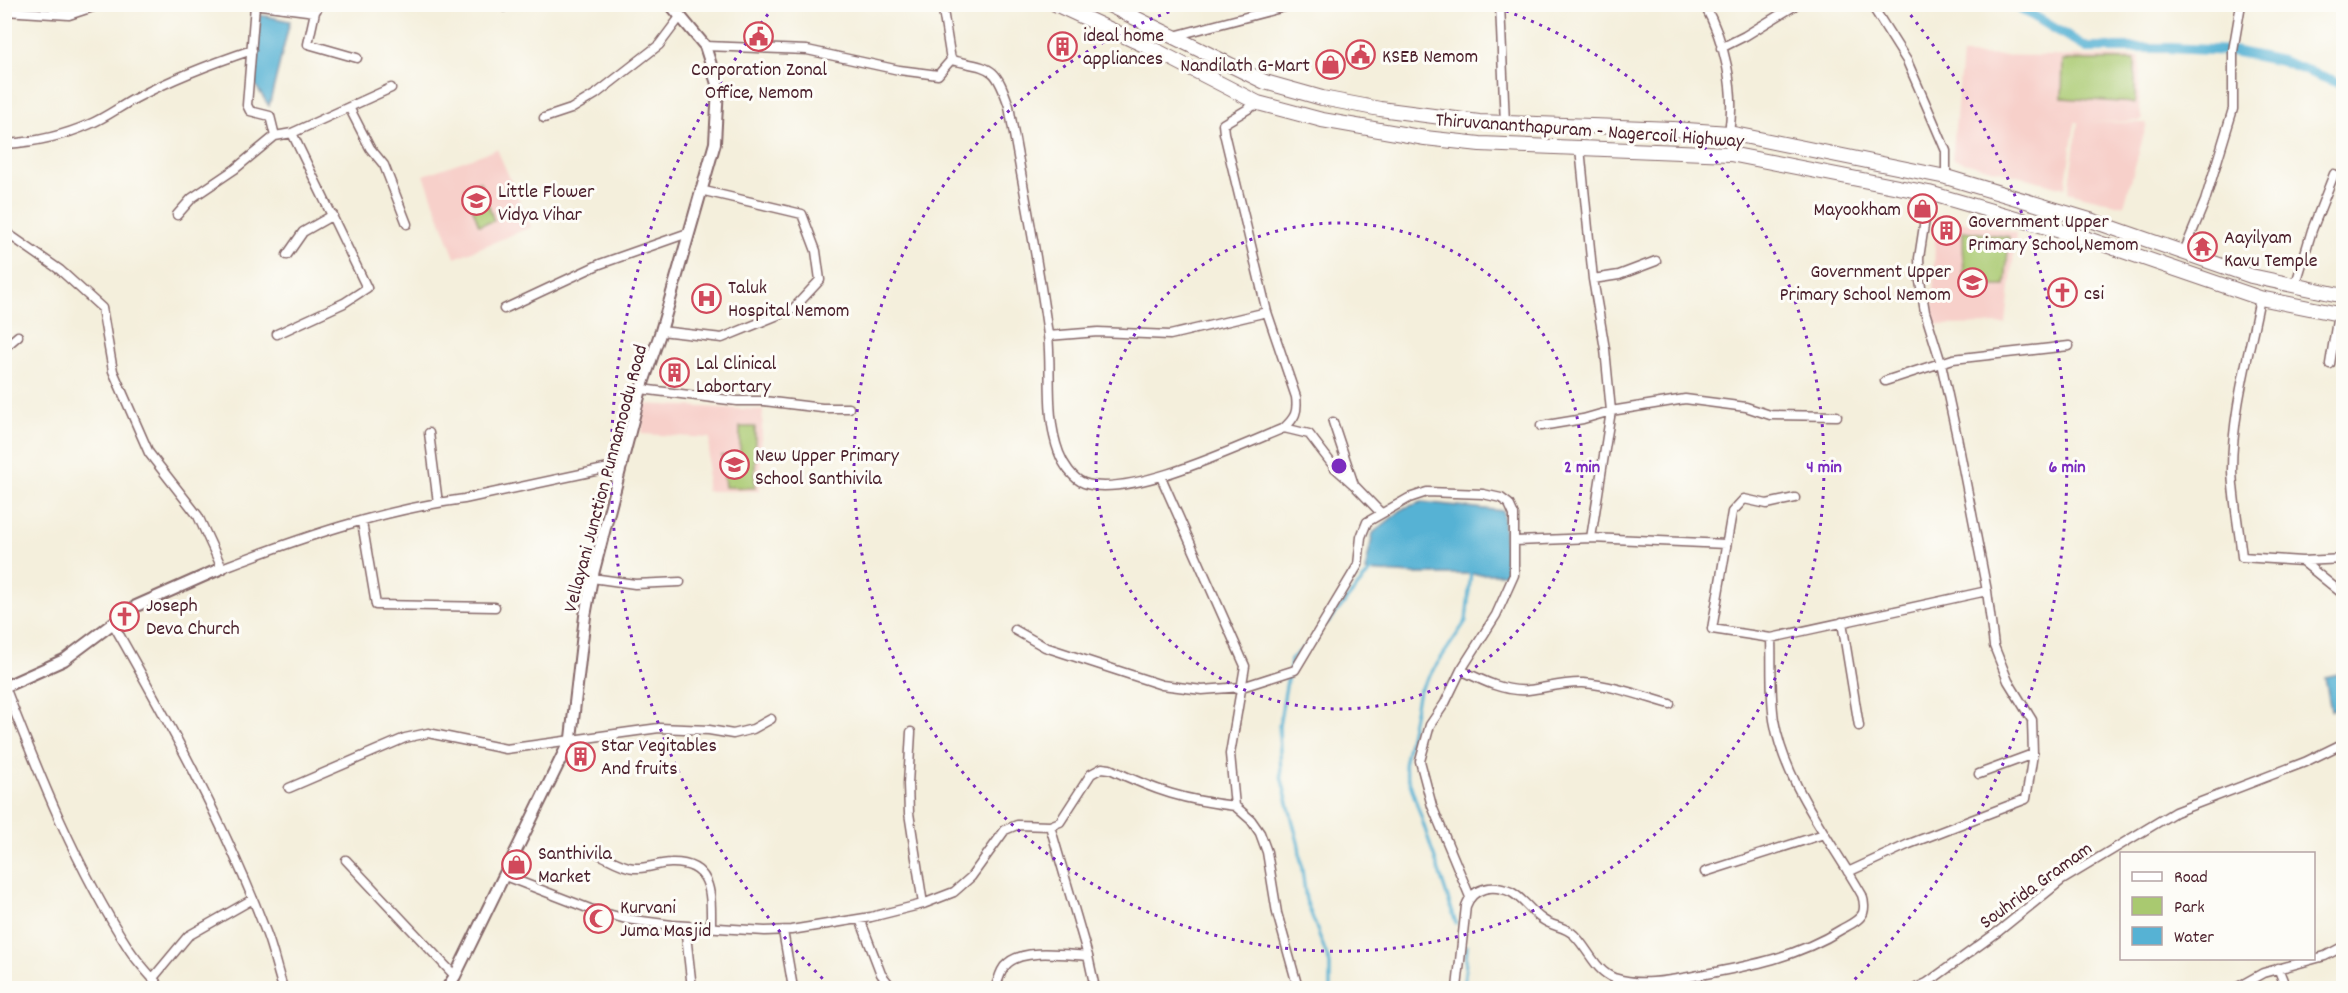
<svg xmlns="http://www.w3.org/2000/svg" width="2348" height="993" font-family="Dekko,sans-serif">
  <rect width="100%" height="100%" fill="#fdfcf7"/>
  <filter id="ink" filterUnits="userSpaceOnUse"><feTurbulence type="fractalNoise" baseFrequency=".0167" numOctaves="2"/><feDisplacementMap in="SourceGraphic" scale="12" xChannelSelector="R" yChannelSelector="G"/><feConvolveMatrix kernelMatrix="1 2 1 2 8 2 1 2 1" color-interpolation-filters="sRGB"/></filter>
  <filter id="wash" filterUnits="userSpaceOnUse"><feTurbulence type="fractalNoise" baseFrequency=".008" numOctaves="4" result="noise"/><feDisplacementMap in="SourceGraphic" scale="24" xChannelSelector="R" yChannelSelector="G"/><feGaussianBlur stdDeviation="1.35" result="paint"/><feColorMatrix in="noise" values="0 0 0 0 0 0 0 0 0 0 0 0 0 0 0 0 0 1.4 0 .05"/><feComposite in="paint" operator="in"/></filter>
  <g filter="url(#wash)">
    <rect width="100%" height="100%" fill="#f4efdc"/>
    <path fill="#f7d0ca" d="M1962 55 2140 57 2139 102 2142 121 2087 122 2147 123 2124 206 2068 192 2078 122H2075L2065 188 1952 159Z
      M497 149 531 227 455 258 424 175Z
      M1936 216 2016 233 2006 324 1932 325Z
      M643 404 763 410 759 491H706L710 438 642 434Z"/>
    <path fill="#a9c970" stroke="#7a744e" stroke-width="1.5" d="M2063 60H2135V103L2062 98Z
      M480 182 494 221 479 225 465 188Z
      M1963 231 2009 237 2005 286H1964Z
      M740 427H755V488L725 487 722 456H740Z"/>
    <path fill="#56b2d4" stroke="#506880" stroke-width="1.5" d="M260 15 290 21 269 106 252 80Z
      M1422 502 1503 511 1506 574H1413L1365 571 1373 533 1404 508Z
      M2343 673V708L2331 711 2325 677Z"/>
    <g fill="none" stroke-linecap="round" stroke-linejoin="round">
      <path stroke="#56b2d4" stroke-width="3" d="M1327 624 1372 569
        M1290 669 1291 659 1306 646
        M1288 675 1279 726 1281 776 1299 846 1306 900 1330 964V988
        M1456 923 1404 765 1419 691 1466 621 1471 571
        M1464 988 1467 946"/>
      <path stroke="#56b2d4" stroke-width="10" d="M2014 4 2087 48H2168L2233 51 2282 61 2344 85"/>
    </g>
  </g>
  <g filter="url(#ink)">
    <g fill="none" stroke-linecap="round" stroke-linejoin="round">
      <defs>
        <path id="minor" d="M253 4 315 12
          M320 4 315 12 308 44 357 58
          M1500 4 1505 124
          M1704 4C1725 42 1736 90 1729 133
          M1871 4 1907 61 1931 116 1946 151V177
          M255 5 247 105 250 111 270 116 275 136 292 133 391 88
          M504 7 508 4
          M4 11 69 15 102 4
          M1174 36 1296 4
          M705 46 807 50 899 70 938 75 951 60 942 4
          M1721 48 1745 36 1794 6
          M951 60C991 69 995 64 1009 106 1022 182 1038 258 1048 335 1052 373 1045 416 1059 453 1063 464 1073 479 1084 483 1129 499 1240 446 1284 428 1295 418 1298 412 1296 397L1267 312 1224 133 1223 124 1258 103
          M349 107 370 148 384 165 407 224
          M544 118 571 109 596 94 659 45 680 17
          M4 138 6 144C35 142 63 136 90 124 107 117 122 105 138 97 174 78 213 63 252 50
          M177 215 192 198 235 169 275 136
          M4 231 60 270 102 308 113 371 149 453 198 516 222 568C300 538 381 510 464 499L623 465
          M2184 252 2205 201 2233 109V51L2241 4
          M287 255 303 232 333 215
          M1593 279 1619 275 1656 261
          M2295 287 2312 230 2334 174
          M2260 298C2249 354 2232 413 2232 470 2233 499 2239 528 2242 557L2302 561 2344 595
          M504 309 600 264 688 233
          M661 331 722 338 793 309 820 280 816 251 802 214 700 190
          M277 334 344 303 367 288 292 133
          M1048 336 1098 332 1170 335 1267 312
          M4 348 18 336
          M2330 364 2338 314
          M1885 381 1953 359 2069 346
          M641 389 737 401H764L822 408H849
          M1333 422 1354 485 1381 513
          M1541 426 1583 419 1611 411 1685 399 1746 407 1770 415 1837 416
          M1284 428 1309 434 1335 468 1354 485
          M429 433 438 503
          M1161 477 1245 666 1230 754 1235 806 1251 820 1260 833 1267 852 1277 913 1298 988
          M1795 498 1767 504 1744 499 1732 512 1712 629 1771 638 1987 591
          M362 522 376 605 495 607
          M1591 538 1726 544
          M1515 541 1591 538 1611 411 1605 349 1593 279 1580 148
          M2302 561 2344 559
          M592 578 635 584 680 582
          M112 622C169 722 225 824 266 932 273 950 277 970 283 988
          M1842 622 1859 726
          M1015 630 1045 647 1162 685 1202 690 1242 687 1295 670 1358 565 1361 537 1367 522 1409 498 1427 492 1483 494 1501 498 1509 504 1514 515V575L1496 615 1461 670 1445 703 1430 725 1420 761 1432 806 1470 897
          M1461 670C1481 680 1504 692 1528 690 1546 688 1564 682 1583 683 1612 685 1642 696 1670 704
          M5 687C40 777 76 867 129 949 138 963 151 976 161 988
          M911 732 908 784 909 813 923 904
          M1979 774 2033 754
          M289 788 405 738 428 733 506 749 659 728 709 730 733 734 753 729 771 719
          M1050 826 1088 956 1095 988
          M599 854C610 859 622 867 634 868 646 869 659 863 671 863 714 862 711 896 711 927
          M346 860 455 976
          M1705 872 1824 834
          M1848 872 1909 844 2026 799 2033 754 2032 720 2008 681 1994 646 1987 591 1957 437 1941 363 1925 312 1920 281 1919 258 1929 193
          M505 876 590 909 626 919 672 925 765 931 791 930 871 917 923 904 954 892 971 877 1005 830 1017 825 1050 826 1060 822 1091 774 1102 768 1110 769C1156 791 1184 800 1235 806
          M860 919 881 974 892 988
          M685 926 692 988
          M783 931 793 988
          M2278 968 2286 988
          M153 978 188 936 253 899
          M995 988C999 980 1000 969 1008 963 1025 948 1067 955 1088 956
          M1457 988 1466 906C1473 887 1493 884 1511 892 1523 898 1531 912 1542 919 1552 927 1565 926 1574 935 1588 948 1595 971 1614 978 1642 987 1672 980 1700 975 1750 966 1798 957 1842 929 1849 925 1859 921 1863 913 1865 907 1864 901 1862 895 1831 840 1785 784 1774 720 1770 693 1772 664 1771 638
          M1916 988 1927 983 1999 931 2062 880 2175 812 2305 762 2344 743
          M2236 988 2263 973 2325 956 2344 946"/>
        <path id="tertiary" d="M4 687 64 660 136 606 222 568
          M447 988 455 976 571 738 585 616 592 578 641 389 661 331 715 143 718 87 705 46 670 4"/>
        <path id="primary" d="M1055 4 1159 52 1258 103 1322 120 1425 138 1480 144 1730 154 1929 193 2088 239 2260 298 2344 315
          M1107 4 1265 82 1322 98 1380 109 1479 122 1673 129 1729 133 1946 177 2093 221 2251 276 2344 296"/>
      </defs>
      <use href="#minor" stroke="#866869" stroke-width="11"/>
      <use href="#tertiary" stroke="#866869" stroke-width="14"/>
      <use href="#primary" stroke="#866869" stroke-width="16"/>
      <use href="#minor" stroke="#fff" stroke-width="8"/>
      <use href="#tertiary" stroke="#fff" stroke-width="10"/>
      <use href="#primary" stroke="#fff" stroke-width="14"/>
    </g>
  </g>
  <g fill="none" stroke="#7b2cbf" stroke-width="3" stroke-dasharray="3 6">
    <circle cx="1339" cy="466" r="243"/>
    <path d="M1489 5A485 485 0 1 1 1189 5"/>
    <path d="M829 985A728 728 0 0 1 773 8M1905 8A728 728 0 0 1 1849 985"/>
  </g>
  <defs>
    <symbol id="civic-ring" viewBox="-11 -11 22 22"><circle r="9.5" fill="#fdfcf7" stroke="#d1495b" stroke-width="1.5"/><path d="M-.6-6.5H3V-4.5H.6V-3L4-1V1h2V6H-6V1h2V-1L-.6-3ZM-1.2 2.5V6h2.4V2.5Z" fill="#d1495b"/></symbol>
    <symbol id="building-ring" viewBox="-11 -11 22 22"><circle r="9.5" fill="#fdfcf7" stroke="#d1495b" stroke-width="1.5"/><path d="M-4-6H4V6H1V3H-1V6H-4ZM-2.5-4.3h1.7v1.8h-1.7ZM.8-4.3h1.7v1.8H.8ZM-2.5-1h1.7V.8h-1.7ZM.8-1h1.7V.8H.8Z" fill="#d1495b"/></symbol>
    <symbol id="shop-ring" viewBox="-11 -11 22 22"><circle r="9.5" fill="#fdfcf7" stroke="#d1495b" stroke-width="1.5"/><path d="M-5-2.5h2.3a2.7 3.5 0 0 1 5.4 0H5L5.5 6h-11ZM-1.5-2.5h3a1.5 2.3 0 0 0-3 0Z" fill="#d1495b"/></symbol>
    <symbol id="school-ring" viewBox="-11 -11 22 22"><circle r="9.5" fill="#fdfcf7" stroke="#d1495b" stroke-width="1.5"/><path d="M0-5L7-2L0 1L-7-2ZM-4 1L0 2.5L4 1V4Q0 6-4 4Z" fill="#d1495b"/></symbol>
    <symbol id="temple-ring" viewBox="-11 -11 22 22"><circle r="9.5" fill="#fdfcf7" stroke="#d1495b" stroke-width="1.5"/><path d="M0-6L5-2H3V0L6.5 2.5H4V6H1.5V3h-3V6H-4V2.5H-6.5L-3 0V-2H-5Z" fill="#d1495b"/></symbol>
    <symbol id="church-ring" viewBox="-11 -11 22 22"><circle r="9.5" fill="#fdfcf7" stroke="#d1495b" stroke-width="1.5"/><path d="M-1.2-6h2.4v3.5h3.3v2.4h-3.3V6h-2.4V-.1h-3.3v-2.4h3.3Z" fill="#d1495b"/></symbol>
    <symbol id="hospital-ring" viewBox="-11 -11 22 22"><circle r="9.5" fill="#fdfcf7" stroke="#d1495b" stroke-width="1.5"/><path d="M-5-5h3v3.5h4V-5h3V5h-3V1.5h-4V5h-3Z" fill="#d1495b"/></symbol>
    <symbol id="mosque-ring" viewBox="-11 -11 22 22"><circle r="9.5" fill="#fdfcf7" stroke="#d1495b" stroke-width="1.5"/><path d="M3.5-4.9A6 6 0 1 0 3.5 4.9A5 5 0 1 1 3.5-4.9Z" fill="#d1495b"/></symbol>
  </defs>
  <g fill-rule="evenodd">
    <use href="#civic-ring" x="742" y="20" width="33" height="33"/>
    <use href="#building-ring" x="1046" y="30" width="33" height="33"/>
    <use href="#civic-ring" x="1344" y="38" width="33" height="33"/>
    <use href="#shop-ring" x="1314" y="48" width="33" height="33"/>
    <use href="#school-ring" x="460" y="184" width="33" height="33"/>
    <use href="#shop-ring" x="1906" y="192" width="33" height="33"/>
    <use href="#building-ring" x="1930" y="214" width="33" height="33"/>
    <use href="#temple-ring" x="2186" y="230" width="33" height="33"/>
    <use href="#school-ring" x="1956" y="266" width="33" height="33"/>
    <use href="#church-ring" x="2046" y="276" width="33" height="33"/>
    <use href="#hospital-ring" x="690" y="282" width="33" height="33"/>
    <use href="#building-ring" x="658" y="356" width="33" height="33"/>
    <use href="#school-ring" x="718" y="448" width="33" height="33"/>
    <use href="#church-ring" x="108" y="600" width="33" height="33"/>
    <use href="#building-ring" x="564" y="740" width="33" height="33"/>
    <use href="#shop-ring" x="500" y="848" width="33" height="33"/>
    <use href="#mosque-ring" x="582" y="902" width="33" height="33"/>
  </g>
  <g text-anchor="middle" stroke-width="6" stroke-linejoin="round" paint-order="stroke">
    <g font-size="20" fill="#4a1f2b" stroke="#fdfcf7" text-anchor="start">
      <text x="1083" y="41">ideal home<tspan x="1083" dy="23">appliances</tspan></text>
      <text x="1382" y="62">KSEB Nemom</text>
      <text x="1310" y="71" text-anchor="end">Nandilath G-Mart</text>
      <text x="759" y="75" text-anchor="middle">Corporation Zonal<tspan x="759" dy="23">Office, Nemom</tspan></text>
      <text x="498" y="197">Little Flower<tspan x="498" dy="23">Vidya Vihar</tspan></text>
      <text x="1901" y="215" text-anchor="end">Mayookham</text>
      <text x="1968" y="227">Government Upper<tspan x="1968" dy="23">Primary School,Nemom</tspan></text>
      <text x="2224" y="243">Aayilyam<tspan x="2224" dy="23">Kavu Temple</tspan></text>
      <text x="1951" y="277" text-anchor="end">Government Upper<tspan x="1951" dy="23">Primary School Nemom</tspan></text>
      <text x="728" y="293">Taluk<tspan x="728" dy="23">Hospital Nemom</tspan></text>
      <text x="2084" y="299">csi</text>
      <text x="696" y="369">Lal Clinical<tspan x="696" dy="23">Labortary</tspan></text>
      <text x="755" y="461">New Upper Primary<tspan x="755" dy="23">School Santhivila</tspan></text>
      <text x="146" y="611">Joseph<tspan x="146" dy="23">Deva Church</tspan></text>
      <text x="601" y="751">Star Vegitables<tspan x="601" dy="23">And fruits</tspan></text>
      <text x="538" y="859">Santhivila<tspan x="538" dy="23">Market</tspan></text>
      <text x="620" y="913">Kurvani<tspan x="620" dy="23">Juma Masjid</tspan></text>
    </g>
    <g font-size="20" fill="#4a1f2b" stroke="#fdfcf7">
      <text transform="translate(1590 129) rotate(4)" y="7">Thiruvananthapuram - Nagercoil Highway</text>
      <text transform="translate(604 478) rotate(-75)" y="7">Vellayani Junction Punnamoodu Road</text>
      <text transform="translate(2035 884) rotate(-36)" y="7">Souhrida Gramam</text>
    </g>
  </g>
  <circle cx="1339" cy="466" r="9" fill="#7b2cbf" stroke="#fdfcf7" stroke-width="3"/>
  <g font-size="18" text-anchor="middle" font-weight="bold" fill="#7b2cbf" stroke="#fdfcf7" stroke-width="6" stroke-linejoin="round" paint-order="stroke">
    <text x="1582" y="472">2 min</text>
    <text x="1824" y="472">4 min</text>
    <text x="2067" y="472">6 min</text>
  </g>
  <rect width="2348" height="993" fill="none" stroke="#fdfcf7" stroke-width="24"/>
  <rect x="2120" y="852" width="195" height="108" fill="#fdfcf7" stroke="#b5a4a5" stroke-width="1.5"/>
  <rect x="2132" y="872" width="30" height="9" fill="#ffffff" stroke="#b5a4a5" stroke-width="1.5"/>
  <text x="2174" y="882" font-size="18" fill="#4a1f2b">Road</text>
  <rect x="2132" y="897" width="30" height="18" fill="#a9c970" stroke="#b5a4a5" stroke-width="1.5"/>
  <text x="2174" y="912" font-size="18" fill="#4a1f2b">Park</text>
  <rect x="2132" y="927" width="30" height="18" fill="#56b2d4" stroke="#b5a4a5" stroke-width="1.5"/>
  <text x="2174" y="942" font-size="18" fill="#4a1f2b">Water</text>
</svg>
